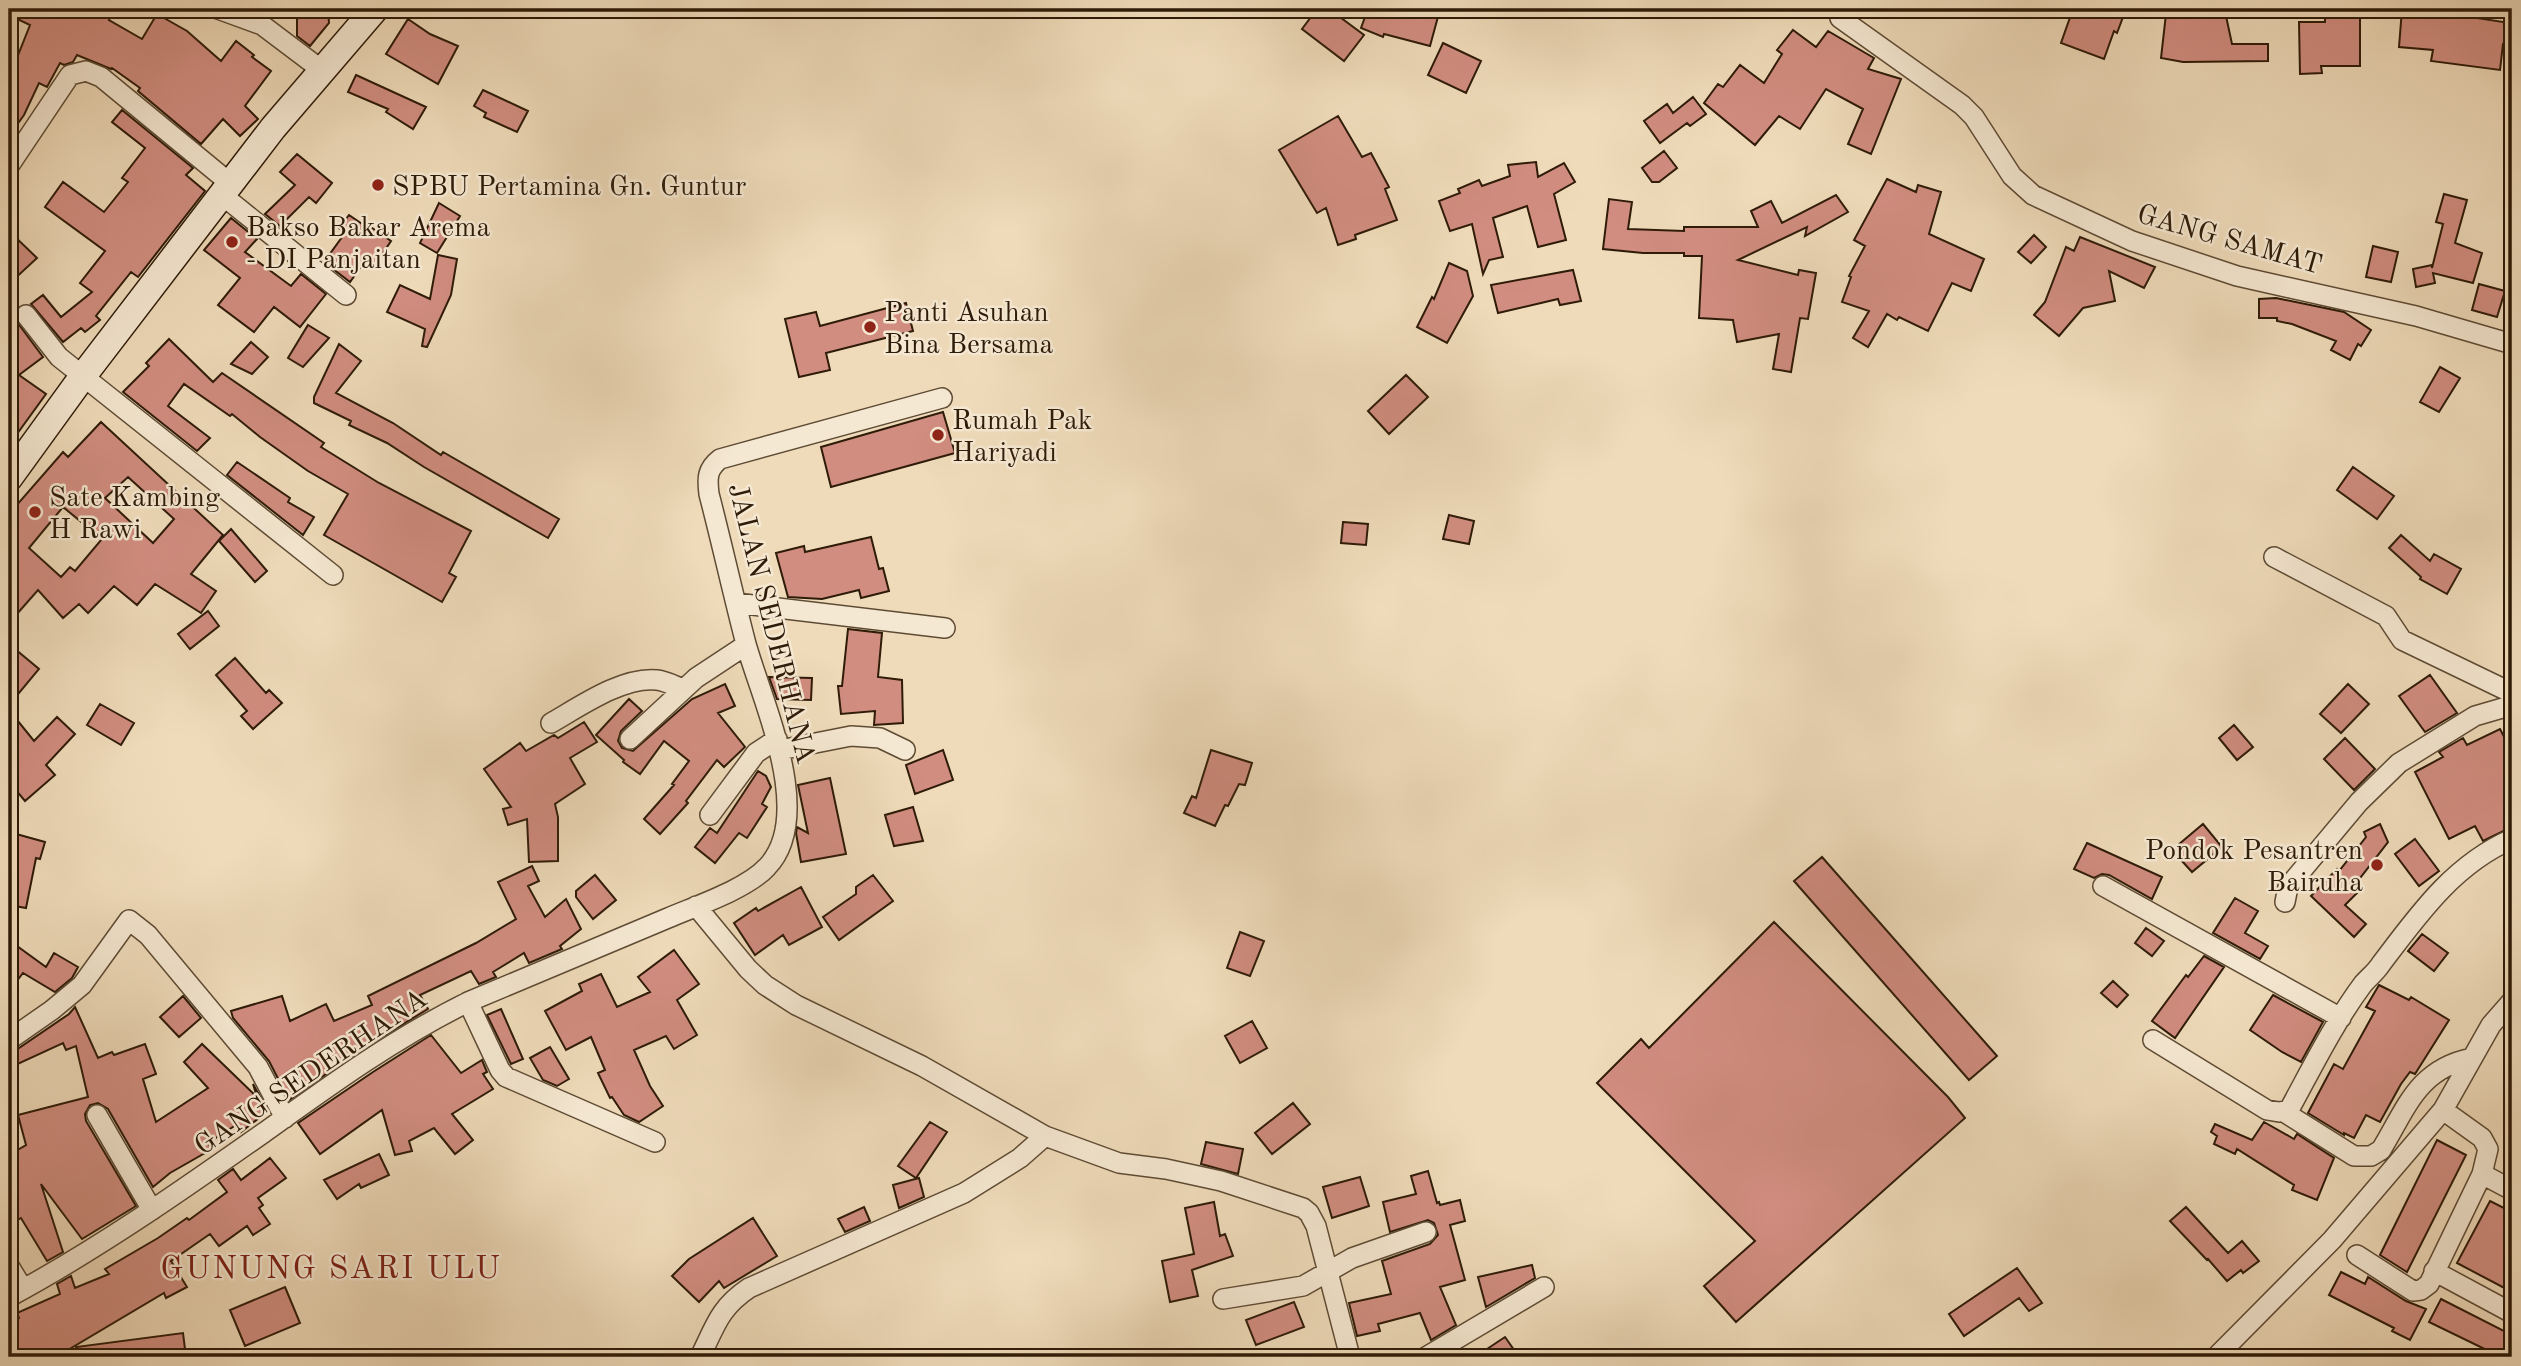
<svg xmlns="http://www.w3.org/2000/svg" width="2521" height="1366" font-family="'Old Standard TT',serif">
  <rect width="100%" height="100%" fill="#efdbba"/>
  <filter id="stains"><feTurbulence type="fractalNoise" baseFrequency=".00286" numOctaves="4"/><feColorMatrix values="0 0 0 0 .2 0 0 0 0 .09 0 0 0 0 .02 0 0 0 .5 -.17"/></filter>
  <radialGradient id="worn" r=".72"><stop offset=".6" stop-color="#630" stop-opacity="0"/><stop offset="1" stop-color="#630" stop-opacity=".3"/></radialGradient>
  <path fill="#d18d80" stroke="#2e1b08" stroke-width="2" fill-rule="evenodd" d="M9 9H95L110 18 109 20 142 39 157 14 187 31 221 61 236 41 254 55 252 57 271 71 245 106 258 119 240 136 223 119 201 144 138 91 140 88 112 68 111 69 77 55 73 62 64 65 60 63 47 87 39 83 24 115 9 136V78L30 25 9 15Z
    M297 9H328L329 23 310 46 297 36Z
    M1317 9H1329L1364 35 1344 61 1302 29Z
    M1368 9H1423L1439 13 1430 46 1384 34 1383 37 1361 28Z
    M2073 9H2126L2117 33 2114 31 2104 59 2061 43Z
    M2402 9H2471L2470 17 2510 23 2506 45 2503 44 2500 70 2431 61 2433 50 2399 47Z
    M2180 13 2226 16 2232 44H2268V61L2183 62 2161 58 2166 14 2180 15Z
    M2325 17H2360V66H2321L2322 73 2300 74 2299 22H2325Z
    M408 19 430 34 458 46 438 84 386 54Z
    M1793 30 1816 47 1828 31 1874 58 1868 69 1901 79 1871 154 1848 144 1863 109 1826 89 1800 129 1779 116 1755 145 1704 103 1718 84 1723 87 1740 65 1764 83 1782 54 1777 50Z
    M1443 43 1481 61 1466 93 1428 75Z
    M356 75 426 107 413 129 386 112 388 109 348 92Z
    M483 90 528 111 517 132 484 117 486 113 474 106Z
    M1693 97 1706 114 1690 126 1687 123 1660 143 1644 121 1667 104 1673 113Z
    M122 110 193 168 186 175 205 191 138 277 131 272 96 316 100 320 85 332 81 328 63 342 31 304 43 295 61 317 92 292 80 283 105 251 45 207 63 182 104 212 128 182 122 178 145 148 112 122Z
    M1338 116 1362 157 1371 153 1389 187 1385 189 1397 220 1355 235 1356 239 1338 245 1326 208 1317 213 1279 150Z
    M1664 151 1677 168 1659 182H1652L1642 168Z
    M297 154 332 183 316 203 309 197 280 226 265 214 295 185 280 172Z
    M1536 162 1538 177 1564 163 1575 182 1554 194 1566 240 1538 247 1527 206 1493 218 1503 257 1489 260 1483 274 1472 224 1450 231 1439 201 1460 193 1458 189 1479 180 1482 186 1510 176 1508 165Z
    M1887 179 1916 192 1918 185 1941 192 1929 234 1984 259 1971 291 1952 283 1928 331 1899 317 1897 320 1887 314 1868 347 1853 338 1869 311 1842 302 1851 277 1849 276 1865 246 1854 240Z
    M2444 194 2467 200 2455 243 2482 253 2473 283 2433 273 2435 283 2416 287 2413 269 2432 265V268L2443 224 2436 222Z
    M1836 195 1848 212 1805 236 1807 227 1738 260 1798 275 1799 270 1816 273 1808 319 1800 318 1791 372 1773 369 1779 334 1737 342 1733 320 1699 318 1702 256H1684V253H1643L1603 249 1609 199 1632 202 1628 229 1684 231V227H1758L1751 211 1771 201 1782 223Z
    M439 203 460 216 437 253 420 243Z
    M349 215 368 228 369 226 391 241 374 267 365 261 350 282 324 262 345 233 339 228Z
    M231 218 257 239 245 252 291 286 301 274 326 294 300 327 274 307 254 332 218 305 240 278 204 250Z
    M9 231 37 258 9 284Z
    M2034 235 2046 247 2031 263 2018 252Z
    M2080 237 2155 267 2144 288 2109 271 2115 301 2083 308 2059 336 2034 315 2045 302 2066 247 2074 251Z
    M2373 246 2398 252 2391 282 2366 277Z
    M438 255 457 259 451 295 427 347 422 346 425 329 387 312 400 285 430 299Z
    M1449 263 1467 271 1473 296 1447 343 1417 327 1432 297 1434 299Z
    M1573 270 1581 301 1560 305 1558 299 1498 313 1491 285Z
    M2479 284 2505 291 2497 317 2472 310Z
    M2276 298 2344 312 2371 330 2361 346 2358 344 2350 360 2331 350 2336 341 2292 324 2277 321V318H2259V299Z
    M906 303 913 331 826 353 830 370 799 377 785 319 816 312 820 326Z
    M14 318 43 357 19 375 46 394 9 445V322Z
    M308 325 329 338 303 367 288 358Z
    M169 339 213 382 222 373 324 443 321 447 379 483 471 531 449 573 456 577 442 602 324 535 348 494 308 471 260 437 232 414 230 416 184 384 168 406 210 438 197 451 123 392 149 366 146 363Z
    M251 342 268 357 252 374 231 364Z
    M339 344 361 361 336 393 393 423 441 455 443 452 559 519 548 538 424 467 387 443 349 425 351 421 314 403V397Z
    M2440 367 2460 378 2439 412 2420 402Z
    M1406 375 1428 397 1389 434 1368 411Z
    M943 412 955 453 831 487 821 447Z
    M101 422 223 535 191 574 216 591 201 613 155 584 137 605 114 586 88 613 79 604 63 618 38 590 9 623V514L63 452 68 457ZM128 477 174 519 153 543 105 498ZM63 507 102 539 75 571 70 567 61 577 29 548Z
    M237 462 290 498 288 502 314 517 303 535 227 475Z
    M2353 467 2394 496 2377 519 2337 490Z
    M1449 515 1474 521 1469 544 1443 539Z
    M1343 522 1368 524 1366 545 1341 543Z
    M231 529 267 571 255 582 219 541Z
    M2401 535 2430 561 2434 554 2461 569 2447 594 2420 579 2421 577 2389 548Z
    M871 537 879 569 883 568 889 591 861 598 859 590 822 599 788 597 776 553 804 546 805 552Z
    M208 611 219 626 190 649 178 634Z
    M848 629 882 633 878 677 902 680 903 723 874 725 875 711 841 714 838 686H842Z
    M9 644 39 669 9 705Z
    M235 658 266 693 269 690 282 703 253 729 241 716 247 711 216 675Z
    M2430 675 2457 713 2425 732 2399 696Z
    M769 677 812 678 811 700 777 699Z
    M725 684 735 706 718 713 745 747 724 767 717 760 686 801 688 803 660 834 644 819 674 785 672 784 689 761 664 741 640 774 623 762 624 760 596 735 629 699 642 711 621 731 618 741 622 748 633 751 692 699Z
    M2348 684 2369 704 2341 733 2320 714Z
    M100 704 134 723 121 745 87 725Z
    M9 710 34 741 57 717 75 734 46 765 55 775 25 801 9 782Z
    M584 722 597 742 570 758 585 784 555 804 558 817V861L529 862 527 819 508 825 503 809 511 807 484 769 520 743 526 751 554 735 558 738Z
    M2234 725 2253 747 2237 760 2219 738Z
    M2500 729 2512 752V827L2483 841 2475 826 2449 839 2415 772 2443 757 2439 752 2463 738 2467 745Z
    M2345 738 2375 769 2354 790 2324 759Z
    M943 750 953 780 915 794 906 765Z
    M1211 750 1252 763 1245 785 1239 784 1228 806 1225 805 1215 826 1184 813 1192 796 1196 798Z
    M758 771 766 776 771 787 762 804 767 807 747 838 739 833 715 863 695 847 710 828 717 833Z
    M830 778 846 854 801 862 796 833 797 827 808 833 798 785Z
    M913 807 923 841 894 846 885 815Z
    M2203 824 2222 847 2192 872 2172 850Z
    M2380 824 2388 842 2354 886 2359 891 2345 905 2366 924 2354 937 2311 896 2337 869 2339 871 2366 837 2364 832Z
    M9 832 45 842 40 859 36 858 26 908 9 905Z
    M2415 839 2439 871 2419 886 2395 854Z
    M2087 843 2162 877 2152 899 2109 875 2102 874 2094 878 2074 869Z
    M1822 857 1997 1056 1969 1080 1794 881Z
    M532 866 539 881 528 886 545 917 566 899 581 929 560 946 562 949 529 963 524 953 493 972 496 977 479 984 471 971 420 995 428 1009 359 1051 289 1100 269 1061 233 1018 231 1011 282 996 290 1021 326 1004 334 1021 372 1005 368 996 476 943 516 919 498 882Z
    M595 875 616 900 593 919 576 897V891Z
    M873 875 893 901 839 940 823 917 856 894V887Z
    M801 887 822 927 789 945 783 935 755 955 734 923 756 908 758 911Z
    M2235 898 2258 911 2245 933 2268 946 2260 959 2213 933Z
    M1774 922 1948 1097 1965 1118 1736 1322 1704 1286 1755 1241 1597 1083 1641 1039 1649 1048Z
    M2146 928 2164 941 2152 956 2135 943Z
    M1240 932 1264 941 1250 976 1227 968Z
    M2422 934 2448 953 2434 971 2408 951Z
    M17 946 46 967 54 953 78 967 72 978 55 992 23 973 9 991V957Z
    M674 950 699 984 677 1000 697 1035 674 1049 666 1036 634 1050 650 1086 663 1106 639 1122 624 1115 612 1097 610 1098 598 1073 605 1070 591 1037 566 1050 545 1011 582 991 579 984 601 974 617 1007 650 992 638 977Z
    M2204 956 2224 967 2175 1038 2152 1021 2186 975 2188 977Z
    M2113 981 2128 995 2117 1007 2101 993Z
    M2379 985 2409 1000 2411 997 2449 1020 2415 1074 2410 1072 2401 1084 2380 1122 2366 1115 2354 1138 2344 1133V1135L2308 1113 2334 1064 2343 1069 2375 1011 2366 1007Z
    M2273 995 2323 1022 2301 1062 2282 1052 2250 1030Z
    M183 996 201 1018 179 1037 160 1017Z
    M75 1007 98 1058 112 1052 114 1055 145 1044 156 1074 143 1079 156 1122 208 1088 184 1062 202 1044 257 1097 253 1084 268 1111 241 1132 236 1125 208 1143 212 1149 170 1173 153 1187 108 1109 98 1103 90 1105 85 1114 86 1121 136 1206 82 1239 41 1184 63 1252 47 1261 21 1218 9 1225V1203L18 1198 9 1182V1155L26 1145 18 1115 88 1097 76 1046 66 1050 63 1043 9 1068V1052L16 1050 69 1014Z
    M501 1009 523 1059 511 1064 487 1015Z
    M1252 1021 1267 1048 1240 1063 1225 1036Z
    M431 1035 461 1073 482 1060 487 1072 483 1074 493 1089 452 1114 473 1140 455 1154 434 1128 409 1141 412 1151 395 1155 382 1110 320 1154 298 1123 373 1072Z
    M550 1047 569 1079 557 1086 543 1080 530 1058Z
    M1293 1103 1310 1124 1272 1154 1255 1133Z
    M930 1122 947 1132 916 1178 898 1166Z
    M2264 1122 2294 1139 2297 1134 2334 1158 2317 1200 2292 1190 2294 1185 2237 1149 2235 1154 2214 1144 2217 1136 2211 1132 2215 1124 2252 1140Z
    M2437 1140 2466 1155 2407 1272 2380 1255Z
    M1206 1142 1243 1149 1238 1174 1201 1164Z
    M379 1154 389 1175 361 1188 359 1184 337 1199 324 1180Z
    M270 1158 286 1178 258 1198 263 1205 259 1208 270 1224 253 1235 247 1226 219 1246 210 1234 171 1261 187 1287 166 1298 164 1293 56 1357H9V1322L19 1318 17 1313 60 1294 57 1284 71 1276 75 1288 109 1274 105 1269 158 1238 187 1218 189 1220 227 1192 218 1180 233 1169 241 1180Z
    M1428 1171 1437 1203 1439 1202 1440 1205 1460 1200 1465 1221 1450 1225 1465 1280 1440 1287 1456 1325 1431 1340 1420 1313 1378 1324 1380 1331 1357 1336 1349 1303 1391 1294 1382 1261 1430 1244 1438 1235 1434 1223 1428 1220 1390 1232 1383 1202 1416 1194 1411 1176Z
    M1360 1177 1369 1206 1332 1218 1323 1187Z
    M919 1178 924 1197 899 1208 893 1185Z
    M2490 1201 2512 1212V1292L2457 1263Z
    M1214 1202 1220 1236 1225 1234 1233 1256 1192 1270 1198 1296 1170 1302 1162 1261 1194 1254 1185 1208Z
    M864 1207 870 1221 845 1232 838 1219Z
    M2186 1207 2228 1253 2242 1241 2259 1261 2243 1273 2241 1270 2227 1281 2208 1259 2207 1260 2170 1221Z
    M753 1218 777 1256 724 1288 719 1281 699 1302 672 1276 689 1259Z
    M1532 1265 1535 1278 1486 1307 1478 1277Z
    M2017 1268 2042 1303 2029 1311 2019 1298 1964 1336 1949 1314Z
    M2341 1272 2365 1284 2368 1277 2406 1301 2426 1309 2410 1340 2392 1331 2394 1328 2329 1295Z
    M285 1287 300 1323 245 1346 230 1310Z
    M2441 1299 2512 1335V1357H2501L2429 1322Z
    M1294 1302 1304 1327 1256 1345 1246 1320Z
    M183 1333 186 1357H77L76 1347Z
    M1505 1337 1519 1357H1475Z"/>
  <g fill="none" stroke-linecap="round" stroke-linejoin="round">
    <defs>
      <path id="street" d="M218 9 262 25 323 71
        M1840 18 1962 105 1974 117 2012 176 2033 195 2132 241 2237 276 2416 316 2512 344
        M9 166 70 75 86 71 101 77 231 184
        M222 195 346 295
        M26 315 59 357 333 575
        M2274 557 2386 616 2402 640 2512 693
        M736 603 945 628
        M551 723C579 707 623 676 657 680 666 681 675 686 683 689
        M630 739 696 678 746 645
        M780 750 851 736 880 738 905 750
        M710 815 756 753 777 739
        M2103 886 2341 1018
        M2285 902 2288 887 2359 802 2399 763 2475 716 2506 707 2512 708
        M696 906 748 969 765 985 796 1005 922 1066 1045 1136 1119 1163 1166 1169 1221 1181 1303 1208 1309 1213 1316 1226 1350 1357
        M468 1002 500 1070 506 1077 655 1142
        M9 1040 52 1010 82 985 129 920 148 935 258 1067 285 1118
        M2153 1040 2267 1110 2279 1112 2289 1110C2312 1068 2334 1023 2363 984 2369 977 2376 972 2381 964 2418 915 2454 864 2512 839
        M2284 1112 2354 1156H2371L2381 1150C2407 1107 2418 1069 2472 1058
        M97 1115 152 1210
        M2482 1174 2512 1190
        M2357 1255 2413 1291 2421 1290 2429 1284 2482 1174 2488 1149 2482 1138 2443 1110
        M9 1266 23 1289
        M2434 1271 2512 1313
        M9 1297C100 1248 185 1188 269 1129 333 1083 397 1037 468 1002 534 974 601 946 668 918 696 906 747 889 767 867 816 816 762 701 746 644 733 594 722 544 709 494 707 478 707 469 720 459L942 398
        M1223 1299 1303 1286 1352 1258 1426 1232
        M700 1357C715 1327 719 1308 749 1288L964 1193 1020 1158 1045 1136
        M1426 1357 1544 1287
        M2216 1357 2332 1240 2443 1110 2491 1025 2512 1001"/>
      <path id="secondary" d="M9 478 83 376 273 128 375 9"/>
    </defs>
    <use href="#street" stroke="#5e4b34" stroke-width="22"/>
    <use href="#secondary" stroke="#2e1b08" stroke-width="29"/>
    <use href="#street" stroke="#f5e8d2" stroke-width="19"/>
    <use href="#secondary" stroke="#f5e8d2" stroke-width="26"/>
  </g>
  <g fill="#8f2418" stroke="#f5e8d2" stroke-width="2.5">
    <circle cx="378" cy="185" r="7"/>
    <circle cx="232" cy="242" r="7"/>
    <circle cx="870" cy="327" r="7"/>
    <circle cx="938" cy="435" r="7"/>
    <circle cx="35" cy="512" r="7"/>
    <circle cx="2377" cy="865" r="7"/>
  </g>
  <g text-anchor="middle" stroke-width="5" stroke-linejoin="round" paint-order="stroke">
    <g font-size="28" fill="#2e1b08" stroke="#f5e8d2" text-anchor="start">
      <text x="392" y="195">SPBU Pertamina Gn. Guntur</text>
      <text x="246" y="236">Bakso Bakar Arema<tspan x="246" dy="32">- DI Panjaitan</tspan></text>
      <text x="884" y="321">Panti Asuhan<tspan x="884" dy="32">Bina Bersama</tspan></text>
      <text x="952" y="429">Rumah Pak<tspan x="952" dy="32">Hariyadi</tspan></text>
      <text x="49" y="506">Sate Kambing<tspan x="49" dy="32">H Rawi</tspan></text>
      <text x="2363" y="859" text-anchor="end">Pondok Pesantren<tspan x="2363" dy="32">Bairuha</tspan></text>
    </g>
    <g font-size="28" fill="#2e1b08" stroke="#f5e8d2">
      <text transform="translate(2230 238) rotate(16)" y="10">GANG SAMAT</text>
      <text transform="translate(773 623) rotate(76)" y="10">JALAN SEDERHANA</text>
      <text transform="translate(310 1071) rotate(-34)" y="10">GANG SEDERHANA</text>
    </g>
    <g font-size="32" letter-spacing="2" fill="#7a1f14" stroke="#f5e8d2">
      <text x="331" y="1278">GUNUNG SARI ULU</text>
    </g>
  </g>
  <rect width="2521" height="1366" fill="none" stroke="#efdbba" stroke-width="35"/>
  <rect x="10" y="10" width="2500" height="1345" fill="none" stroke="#2e1b08" stroke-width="3.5"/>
  <rect x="18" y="18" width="2486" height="1331" fill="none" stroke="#2e1b08" stroke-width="2"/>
  <rect width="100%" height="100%" filter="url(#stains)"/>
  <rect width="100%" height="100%" fill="url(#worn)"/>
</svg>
